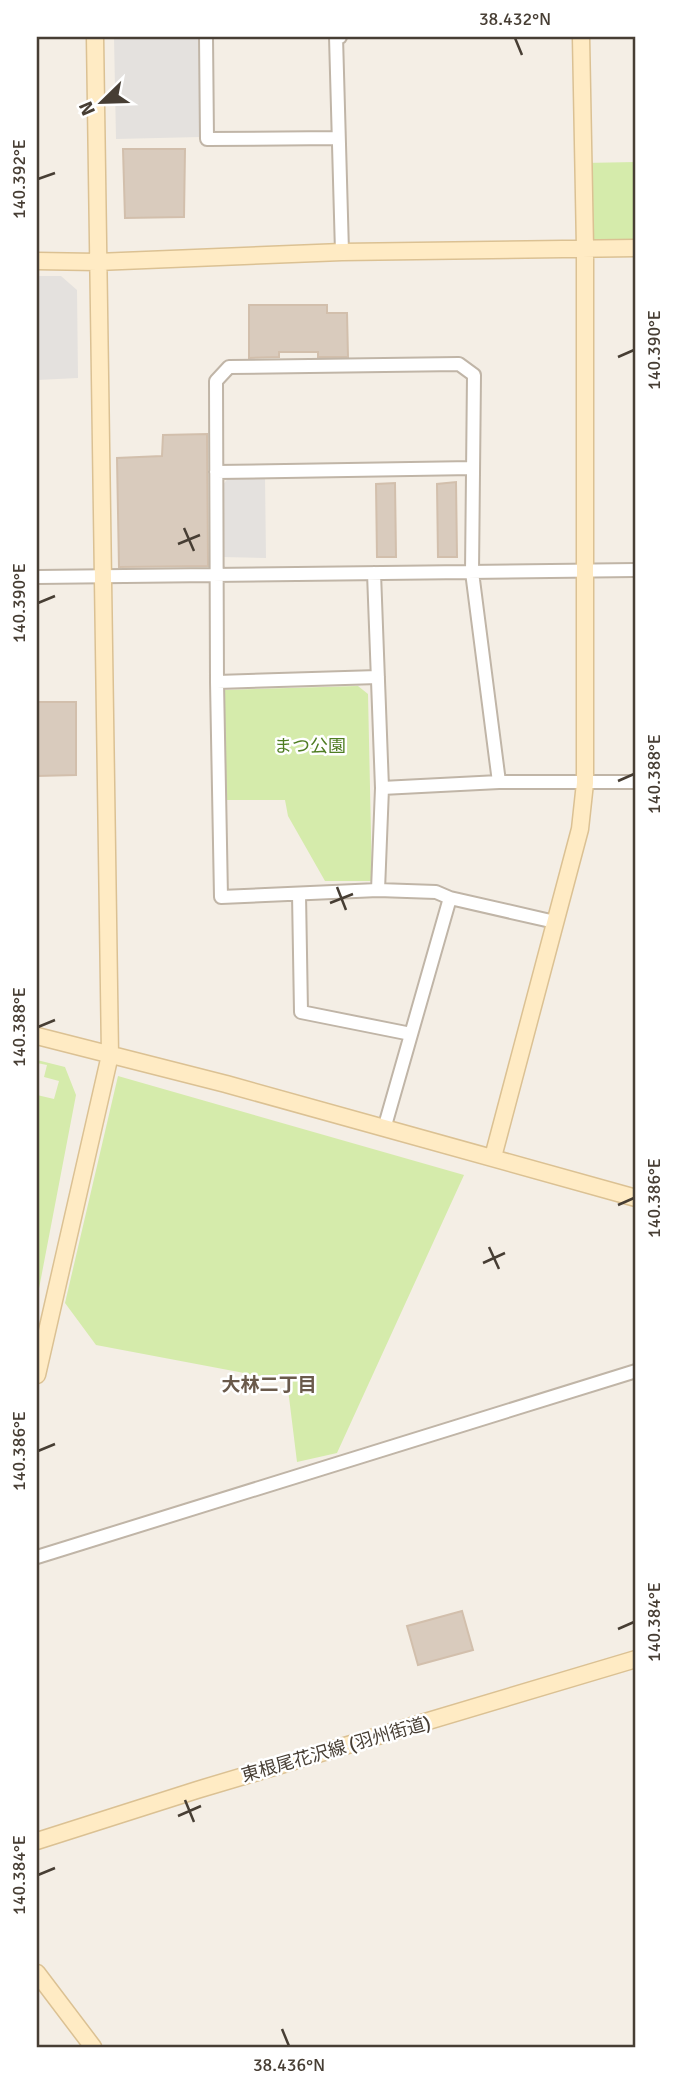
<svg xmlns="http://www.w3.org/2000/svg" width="673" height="2084" font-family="Signika,'Noto Sans JP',sans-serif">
  <rect width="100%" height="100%" fill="#f4eee5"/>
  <path fill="#d5ebab" d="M636 162V248H585L583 163Z
    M358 686 368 694 372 881H325L288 816 285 800H224L222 690Z
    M37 1060 65 1067 76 1095 37 1299V1095L54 1099 59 1081 44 1077 47 1065 37 1063Z
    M118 1076 464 1175 337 1453 297 1462 287 1381 96 1345 65 1303Z"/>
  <path fill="#e4e1de" d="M114 37H201L204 132 200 137 116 139Z
    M37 276H61L77 290 78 378 37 380Z
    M229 477H265L266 558 222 557V486Z"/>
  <path fill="#d9cbbd" stroke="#d2bfac" stroke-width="2" d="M123 149H185L184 217 125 218Z
    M249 305H327V313H347L348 357H318V352H279V357L249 358Z
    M207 434 208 566 119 567 117 458 162 456 163 435Z
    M456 482 457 557H438L437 484Z
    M395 483 396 557H377L376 484Z
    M37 702H76V775L37 776Z
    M462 1611 473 1650 418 1665 407 1626Z"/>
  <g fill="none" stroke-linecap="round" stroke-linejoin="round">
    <defs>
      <path id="street" d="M206 37 207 139 338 138
        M340 37H336L342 252
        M216 472 473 468
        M374 573 382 788 499 782
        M37 577 636 570
        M378 677 217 682 221 897 378 890 382 788
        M217 682 216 381 229 367 459 364 474 375 472 572 499 782H636
        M378 890 436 892 450 898
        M299 894 301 1012 411 1034
        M384 1129 450 898 555 922
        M37 1557 636 1371"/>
      <path id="secondary" d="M37 261 97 262 342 252 636 248
        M37 1036 226 1084 636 1198
        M493 1157 580 829 585 783V248L581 37
        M37 1375 110 1055 95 37
        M37 1841 197 1790 636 1659
        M37 1973 93 2047"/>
    </defs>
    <use href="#street" stroke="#c0b5a7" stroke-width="16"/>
    <use href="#secondary" stroke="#dbc193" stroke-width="19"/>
    <use href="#street" stroke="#fff" stroke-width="12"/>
    <use href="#secondary" stroke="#ffebc4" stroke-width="16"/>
  </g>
  <path fill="none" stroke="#473e34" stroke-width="2.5" d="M515 38 522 55M38 179 55 173M618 357 634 350M184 528 194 551M178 544 200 535M38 603 55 596M618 781 634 774M337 887 346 910M330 903 353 894M38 1027 55 1020M618 1205 634 1198M489 1247 499 1269M483 1263 505 1253M38 1451 55 1444M618 1629 634 1622M185 1800 194 1822M178 1816 201 1806M38 1875 55 1868M282 2029 289 2046"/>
  <g text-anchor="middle" stroke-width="5" stroke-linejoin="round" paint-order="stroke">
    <g font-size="18" fill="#4f7d23" stroke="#fff">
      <text x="310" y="752">まつ公園</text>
    </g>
    <g font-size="18" fill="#473e34" stroke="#fff">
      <text transform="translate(336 1749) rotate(-16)" y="6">東根尾花沢線 (羽州街道)</text>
    </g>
    <g font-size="19" font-weight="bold" fill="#6a5a4b" stroke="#fff">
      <text x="269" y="1391">大林二丁目</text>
    </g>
  </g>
  <rect width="673" height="2084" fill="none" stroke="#ffffff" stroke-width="77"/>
  <g transform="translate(102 102) rotate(247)" stroke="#ffffff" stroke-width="5" paint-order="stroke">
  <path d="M0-5L12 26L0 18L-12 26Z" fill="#473e34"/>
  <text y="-10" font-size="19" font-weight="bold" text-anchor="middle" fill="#473e34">N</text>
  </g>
  <rect x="38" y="38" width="596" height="2008" fill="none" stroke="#473e34" stroke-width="2.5"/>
  <g font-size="18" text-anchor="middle" fill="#473e34">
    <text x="515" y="25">38.432°N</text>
    <text transform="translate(19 179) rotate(-90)" y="6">140.392°E</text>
    <text transform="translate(654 350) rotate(-90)" y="6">140.390°E</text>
    <text transform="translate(19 603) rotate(-90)" y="6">140.390°E</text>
    <text transform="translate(654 774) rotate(-90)" y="6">140.388°E</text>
    <text transform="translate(19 1027) rotate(-90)" y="6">140.388°E</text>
    <text transform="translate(654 1198) rotate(-90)" y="6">140.386°E</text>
    <text transform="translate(19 1451) rotate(-90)" y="6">140.386°E</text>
    <text transform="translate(654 1622) rotate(-90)" y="6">140.384°E</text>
    <text transform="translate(19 1875) rotate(-90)" y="6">140.384°E</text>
    <text x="289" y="2071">38.436°N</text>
  </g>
</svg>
